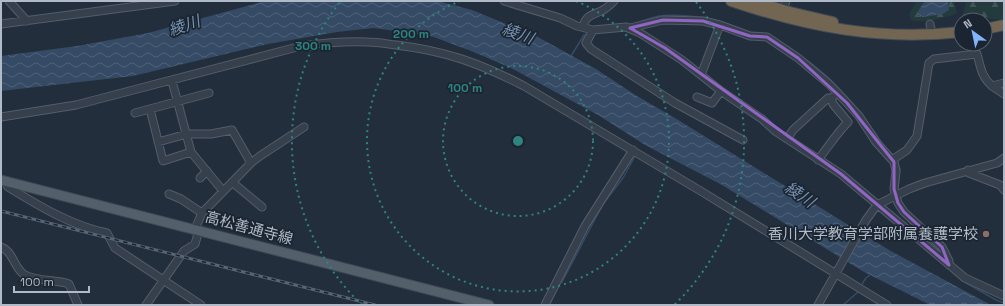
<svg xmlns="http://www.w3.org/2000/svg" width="1005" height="306" font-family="'Space Grotesk','Noto Sans JP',sans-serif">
  <defs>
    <pattern id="forest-firs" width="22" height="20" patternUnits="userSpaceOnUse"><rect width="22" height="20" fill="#243b3d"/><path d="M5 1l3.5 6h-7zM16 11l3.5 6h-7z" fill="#415558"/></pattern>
    <pattern id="water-waves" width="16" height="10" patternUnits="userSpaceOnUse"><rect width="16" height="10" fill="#354a64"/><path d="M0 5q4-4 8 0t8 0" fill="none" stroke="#506279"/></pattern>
  </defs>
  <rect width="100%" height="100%" fill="#222e3c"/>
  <path fill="url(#forest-firs)" d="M917 1H925C922 6 918 8 918 15L923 17 947 12 949 10 948 1H954L957 13C947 18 922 23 911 20L909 14Z
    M966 1H1004V20L963 16Z"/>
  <path fill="url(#water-waves)" d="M265 1H438L472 10 536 36 596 69 637 96 675 118 889 250 991 305H930L864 272 722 185 645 145 598 115 511 68 471 51 431 36 374 28 337 32 268 44 133 76 1 91V56L77 46 148 33Z
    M925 1H948L949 10 943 14 923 17 918 15C918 8 922 6 925 1Z"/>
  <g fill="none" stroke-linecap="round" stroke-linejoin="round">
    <path stroke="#354a64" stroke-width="1.5" d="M637 23C644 20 651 18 659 16 673 14 705 16 718 21
      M748 32 758 33
      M571 56 584 35H587
      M801 56C836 80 861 111 884 146
      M897 162 900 169 898 188
      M961 280 996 300 1004 303
      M559 284 562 282 603 204 623 178 634 158
      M862 284 866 278 870 275
      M843 305 858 292"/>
    <defs>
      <path id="minor" d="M9 1 27 21
        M504 1 560 18 577 26 593 30 626 27 640 33 682 60 721 91 762 119 775 131 841 174 965 278 1004 296
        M783 10 786 1
        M1 24 175 1
        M930 24 932 34
        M583 27C585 16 592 15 601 11 606 9 610 5 614 1
        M630 28 663 20 703 21 720 25 750 36 767 37 798 58 829 84 847 103 859 116 876 142 894 162 896 171 894 189 898 203 904 212 942 247 949 261V265
        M593 30 586 43 591 49 675 103 743 140
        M701 75 720 25
        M172 81 191 152 223 191
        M992 86 1004 94
        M697 97 712 103 721 91
        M150 109 163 161 191 152
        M135 113 209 93
        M1 117 76 105 301 46C323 43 346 41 368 42 378 42 387 44 396 45 446 51 479 63 524 86L699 190 887 305
        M787 139 793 130 828 98H831L833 97
        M158 142 187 134H211L232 130 251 163
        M818 160C828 147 837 133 848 122L833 104 831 98
        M892 160 907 150 917 136 929 63 934 59 977 54C981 68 981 76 992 86L1004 83
        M968 170 969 173 1000 185 1004 190
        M200 178 207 171
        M4 180 8 187C39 206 72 226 107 233L115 248 201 305
        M232 182 262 207
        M169 194 181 199 202 213
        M195 229 202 213 251 163 260 156 304 127
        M1 247C14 252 14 269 25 275 39 282 55 279 69 284L78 305
        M146 305 184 251 195 244 199 230
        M545 305 585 226 633 150
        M818 305 866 220 877 205 909 189 925 183 997 163 1004 158"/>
      <path id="major" d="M1 180 489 305"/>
      <path id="highway" d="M731 1C808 27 880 41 961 32
        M753 1 790 12 833 22
        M985 29 1004 25"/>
    </defs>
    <use href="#minor" stroke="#545d6a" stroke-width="9"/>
    <use href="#major" stroke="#3f4955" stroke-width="11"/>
    <use href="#highway" stroke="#414a57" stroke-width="12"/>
    <use href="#minor" stroke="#36404c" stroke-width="7"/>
    <use href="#major" stroke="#545f6c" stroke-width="9"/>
    <use href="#highway" stroke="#726552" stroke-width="10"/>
    <defs>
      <path id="rail" d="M1 211 375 305"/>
    </defs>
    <use href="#rail" stroke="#576473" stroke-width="3"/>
    <use href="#rail" stroke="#1b2531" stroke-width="1.5" stroke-dasharray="4.5" stroke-linecap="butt"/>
  </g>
  <path fill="none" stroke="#9165c3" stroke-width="3" stroke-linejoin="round" d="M663 20 703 21 750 36 767 37 798 58 847 103 894 162V189L898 203 904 212 942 247 949 265 841 174 665 48 630 28Z"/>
  <g fill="none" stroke="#2f8480" stroke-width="2" stroke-dasharray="2 4">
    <circle cx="518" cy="141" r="75"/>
    <path d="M576 1A151 151 0 1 1 460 1"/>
    <path d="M362 305A226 226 0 0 1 340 2M696 2A226 226 0 0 1 674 305"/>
  </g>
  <circle fill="#8d6e63" stroke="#1b2531" stroke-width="1.5" cx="986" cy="234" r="4"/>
  <g text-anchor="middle" stroke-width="3.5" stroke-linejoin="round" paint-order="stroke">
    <g font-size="15" fill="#b1bac8" stroke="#1b2531">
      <text transform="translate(249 228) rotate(15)" y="5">高松善通寺線</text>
    </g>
    <g font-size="15" fill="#b1bac8" stroke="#1b2531" text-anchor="end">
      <text x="978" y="239">香川大学教育学部附属養護学校</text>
    </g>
    <g font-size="16" font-style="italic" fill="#7892b1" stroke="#1b2531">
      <text transform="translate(184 25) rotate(-19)" y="6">綾川</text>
      <text transform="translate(518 33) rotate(20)" y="6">綾川</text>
      <text transform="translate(800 194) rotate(34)" y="6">綾川</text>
    </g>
  </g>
  <circle cx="518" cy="141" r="6" fill="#2f8480" stroke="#1b2531" stroke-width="2"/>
  <g font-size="12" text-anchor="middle" font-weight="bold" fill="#2f8480" stroke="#1b2531" stroke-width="3.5" stroke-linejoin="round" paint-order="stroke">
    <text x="411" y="38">200 m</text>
    <text x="313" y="50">300 m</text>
    <text x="465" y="92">100 m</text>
  </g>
  <rect width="1005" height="306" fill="none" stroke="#b1bac8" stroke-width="4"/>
  <g transform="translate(973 32) rotate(327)"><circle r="19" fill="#1b2531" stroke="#57616d"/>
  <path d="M0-3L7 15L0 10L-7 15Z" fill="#83b4fb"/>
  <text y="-6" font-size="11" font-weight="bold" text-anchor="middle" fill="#b1bac8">N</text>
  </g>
  <path d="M14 286v6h75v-6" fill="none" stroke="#b1bac8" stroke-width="2"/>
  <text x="20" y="286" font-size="12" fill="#b1bac8" stroke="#1b2531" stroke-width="3" paint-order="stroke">100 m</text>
</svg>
